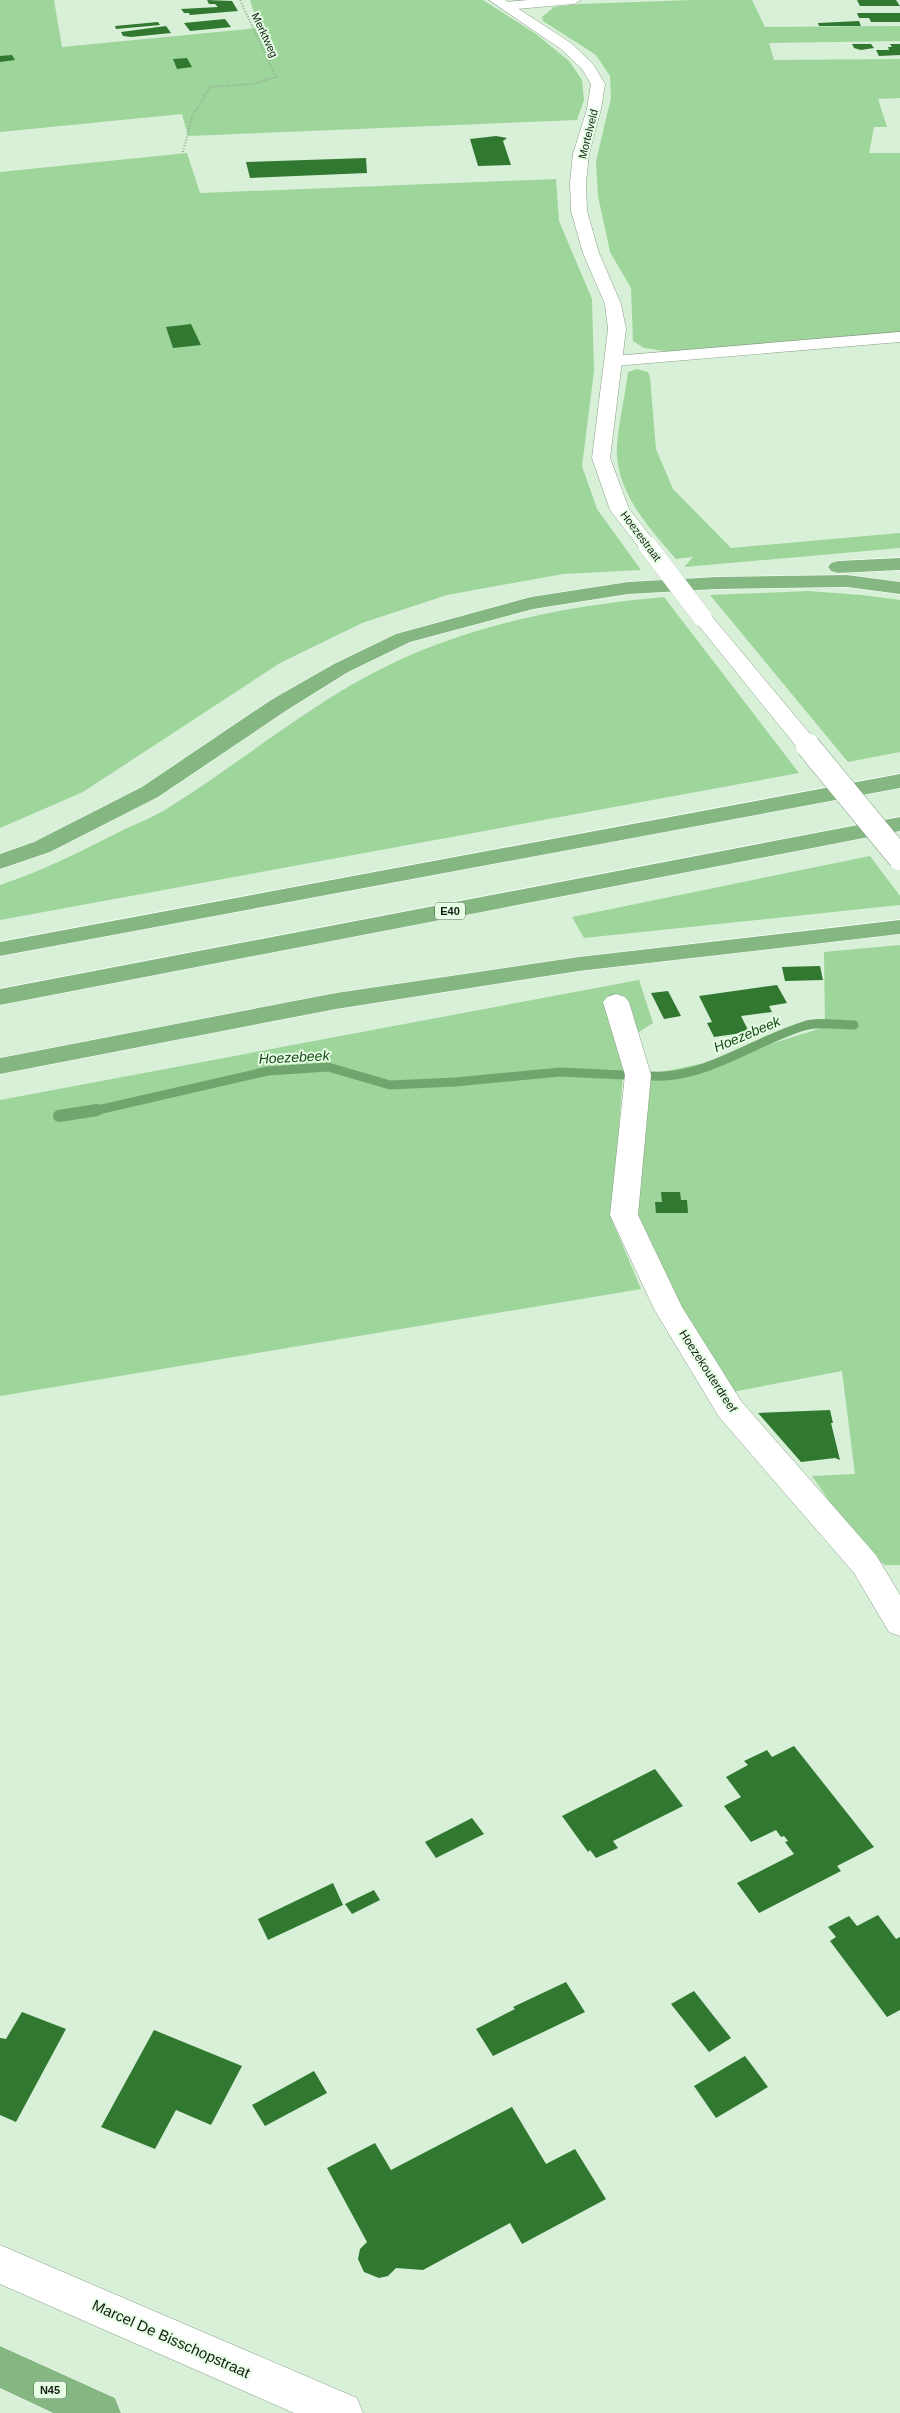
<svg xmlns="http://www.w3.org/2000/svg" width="900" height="2413" font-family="Helvetica,sans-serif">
  <rect width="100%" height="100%" fill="#d8f0d7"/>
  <path fill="#9ed59b" d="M0 0H54L62 47 259 28 250 0H483L536 34 569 61 582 80 584 100 577 120 188 136 182 114 0 132Z
    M691 0H752L765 27 900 26V41L769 43 774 60 900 59V98L878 99 887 127H874L869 153H900V332L673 352 644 348 633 341 631 288 610 252 598 196 596 161 611 98 610 76 596 55 543 21 542 17 554 7 579 4Z
    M187 153 200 193 556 179 559 221 592 299 594 371 582 466 597 509 641 570 563 574 447 595 362 623 280 663 83 792 0 828V172Z
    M637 369 648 372 650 377 656 449 673 489 731 548 900 533V548L684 567 693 557 676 559C648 527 614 490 617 445 619 421 625 396 628 372Z
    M808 591 862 595 900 600V752L848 762 710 595Z
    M664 597 799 773 0 920V885C42 871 78 853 117 833 135 824 155 817 171 806 240 763 301 711 373 673 463 626 563 606 664 597Z
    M870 856 900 896V905L584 938 572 917Z
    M900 945V1565H885L859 1545 812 1476 855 1474 842 1371 732 1392 692 1332 637 1216 646 1075 715 1061 825 1027 824 952Z
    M639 980 653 1023 622 1043 624 1061 612 1220 641 1289 0 1396V1100Z"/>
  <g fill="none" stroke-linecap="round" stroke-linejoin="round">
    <path stroke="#70a66e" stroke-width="9" d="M652 1076C706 1079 754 1041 804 1026 818 1021 839 1025 854 1025
      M89 1112 268 1071 328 1067 390 1085 455 1082 560 1072 623 1075"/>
    <path stroke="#70a66e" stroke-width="12" d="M59 1116 97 1110"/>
  </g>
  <path fill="#317831" d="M207 0 232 1 238 11 190 15 189 13H184L181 9 218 7 215 4H209Z
    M857 0H896L900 6H860Z
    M857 13H900V22H871L869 18H859Z
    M225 19 231 27 190 31 184 23Z
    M859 21 861 26H819L818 23Z
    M158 22 160 25 116 29 115 26Z
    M166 26 171 33 131 37 123 36 121 32Z
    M852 44H871L874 48 861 50 854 48Z
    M890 44H900V55L879 56 876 50H889L888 47H892Z
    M12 55 15 60 0 62V56Z
    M187 58 192 67 177 69 173 59Z
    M496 136 507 138 503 141 511 165 478 166 470 139Z
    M366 158 367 173 250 178 246 162Z
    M191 324 201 345 173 348 166 327Z
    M820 966 823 980 785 981 782 967Z
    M777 985 787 1003 769 1006 772 1012 741 1016 749 1032 714 1037 707 1023 712 1022 699 996Z
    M668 991 681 1016 664 1019 651 993Z
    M661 1192H680L681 1200H687L688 1213H656L655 1202H662Z
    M830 1410 833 1423H831L840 1460 835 1458 801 1462 758 1413Z
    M794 1746 874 1847 837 1866 841 1871 759 1913 737 1883 794 1854 785 1842 788 1841 784 1836 781 1837 776 1830 751 1842 724 1806 741 1797 726 1777 748 1765 744 1761 767 1750 772 1757Z
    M655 1769 683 1806 613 1841 618 1848 596 1858 590 1850 588 1852 562 1816Z
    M472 1818 484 1834 436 1858 425 1842Z
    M333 1883 343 1905 268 1940 258 1919Z
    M374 1890 380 1900 352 1914 345 1904Z
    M878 1915 896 1939 900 1937V2010L887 2017 830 1941 836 1937 828 1927 849 1916 857 1926Z
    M566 1982 585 2012 493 2056 476 2029 515 2009 513 2007Z
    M694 1991 731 2038 709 2052 671 2004Z
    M22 2012 66 2029 16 2122 0 2115V2038L6 2039Z
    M154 2030 242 2066 211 2125 176 2110 155 2149 101 2127Z
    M745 2056 768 2087 716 2118 694 2086Z
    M314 2071 327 2093 265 2126 252 2105Z
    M512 2107 546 2164 575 2149 606 2199 522 2244 510 2223 423 2270 396 2268 388 2276 379 2278 364 2272 358 2259 360 2249 367 2242 327 2168 375 2143 391 2170Z"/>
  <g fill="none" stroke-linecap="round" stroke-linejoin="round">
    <defs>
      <path id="street" d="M528 0H581L574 4 505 10 498 6 505 2Z
        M900 332V342L614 366 608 365 605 361 608 357 614 356Z
        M616 994 625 997 629 1002 651 1075 638 1215 682 1307 741 1401 876 1555 900 1595V1636L889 1632 854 1573 719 1417 654 1309 610 1215 625 1075 603 1002 607 997Z
        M0 2245 357 2398 363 2413H294L0 2284Z"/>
      <path id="secondary" d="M489 0H505L571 43 593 64 605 84 601 109 589 154 586 182 587 211 599 253 621 304 626 329 610 458 629 509 658 546 655 550 648 552 641 550 610 510 592 458 608 329 605 304 583 253 571 211 570 182 573 154 587 109 591 84 582 69 561 49Z
        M702 611 709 613 816 741 819 746 816 751 808 753 800 751 695 621 692 617 695 613Z"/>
      <path id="highway" d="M900 558V570L838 573 831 571 828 567 831 563 838 561Z
        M847 575 900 582V594L847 587 717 589 628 594 533 609 410 642 348 672 287 710 158 797 50 852 0 869V854L34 842 142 787 271 700 334 664 396 634 531 597 628 582 717 577Z
        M900 774V788L0 956V942Z
        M900 817V831L0 1005V989Z
        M900 920V934L579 971 336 1009 0 1074V1058L336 993 579 957Z
        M0 2346 115 2398 121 2413H53L0 2388Z"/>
    </defs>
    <use href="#street" stroke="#899f87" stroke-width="1"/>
    <use href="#secondary" stroke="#899f87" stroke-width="1"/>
    <use href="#highway" stroke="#fff" stroke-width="1"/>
    <path stroke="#94a794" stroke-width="2" stroke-dasharray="1 2" stroke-linecap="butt" d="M183 152 192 117 210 87 252 84 276 77 240 0"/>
    <use href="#street" fill="#fff" fill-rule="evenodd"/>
    <use href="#secondary" fill="#fff" fill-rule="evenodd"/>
    <use href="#highway" fill="#85b782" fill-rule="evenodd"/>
    <defs>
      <path id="secondary-bridge-far1" d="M648 546 702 617"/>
      <path id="secondary-bridge" d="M808 746 900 858"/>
    </defs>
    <use href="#secondary-bridge-far1" stroke="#899f87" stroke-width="19" stroke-linecap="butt"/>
    <use href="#secondary-bridge" stroke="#899f87" stroke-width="25" stroke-linecap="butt"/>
    <use href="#secondary-bridge-far1" stroke="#fff" stroke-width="19"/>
    <use href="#secondary-bridge" stroke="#fff" stroke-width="24"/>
  </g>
  <g text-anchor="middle" stroke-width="4" stroke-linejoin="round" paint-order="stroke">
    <g font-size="11" fill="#141d14" stroke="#e5fee4">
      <text transform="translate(265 35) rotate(65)" y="4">Merktweg</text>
      <text transform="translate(588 134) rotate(-76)" y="4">Mortelveld</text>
      <text transform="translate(641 536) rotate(53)" y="4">Hoezestraat</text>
    </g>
    <g fill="#e5fee4" stroke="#536052" stroke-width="1">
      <rect x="435" y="902.5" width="30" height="17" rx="4"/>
      <rect x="34" y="2381.5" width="32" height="17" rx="4"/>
    </g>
    <g font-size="11" font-weight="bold" fill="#141d14">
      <text x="450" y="915">E40</text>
      <text x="50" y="2394">N45</text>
    </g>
    <g font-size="12" fill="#141d14" stroke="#e5fee4">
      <text transform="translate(708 1371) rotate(57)" y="4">Hoezekouterdreef</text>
    </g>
    <g font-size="14" font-style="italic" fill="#184a18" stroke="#e5fee4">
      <text transform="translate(747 1034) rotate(-23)" y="5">Hoezebeek</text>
      <text transform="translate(294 1057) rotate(-3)" y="5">Hoezebeek</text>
    </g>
    <g font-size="15" fill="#141d14" stroke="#e5fee4">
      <text transform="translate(171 2339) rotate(24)" y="5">Marcel De Bisschopstraat</text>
    </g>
  </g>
</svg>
